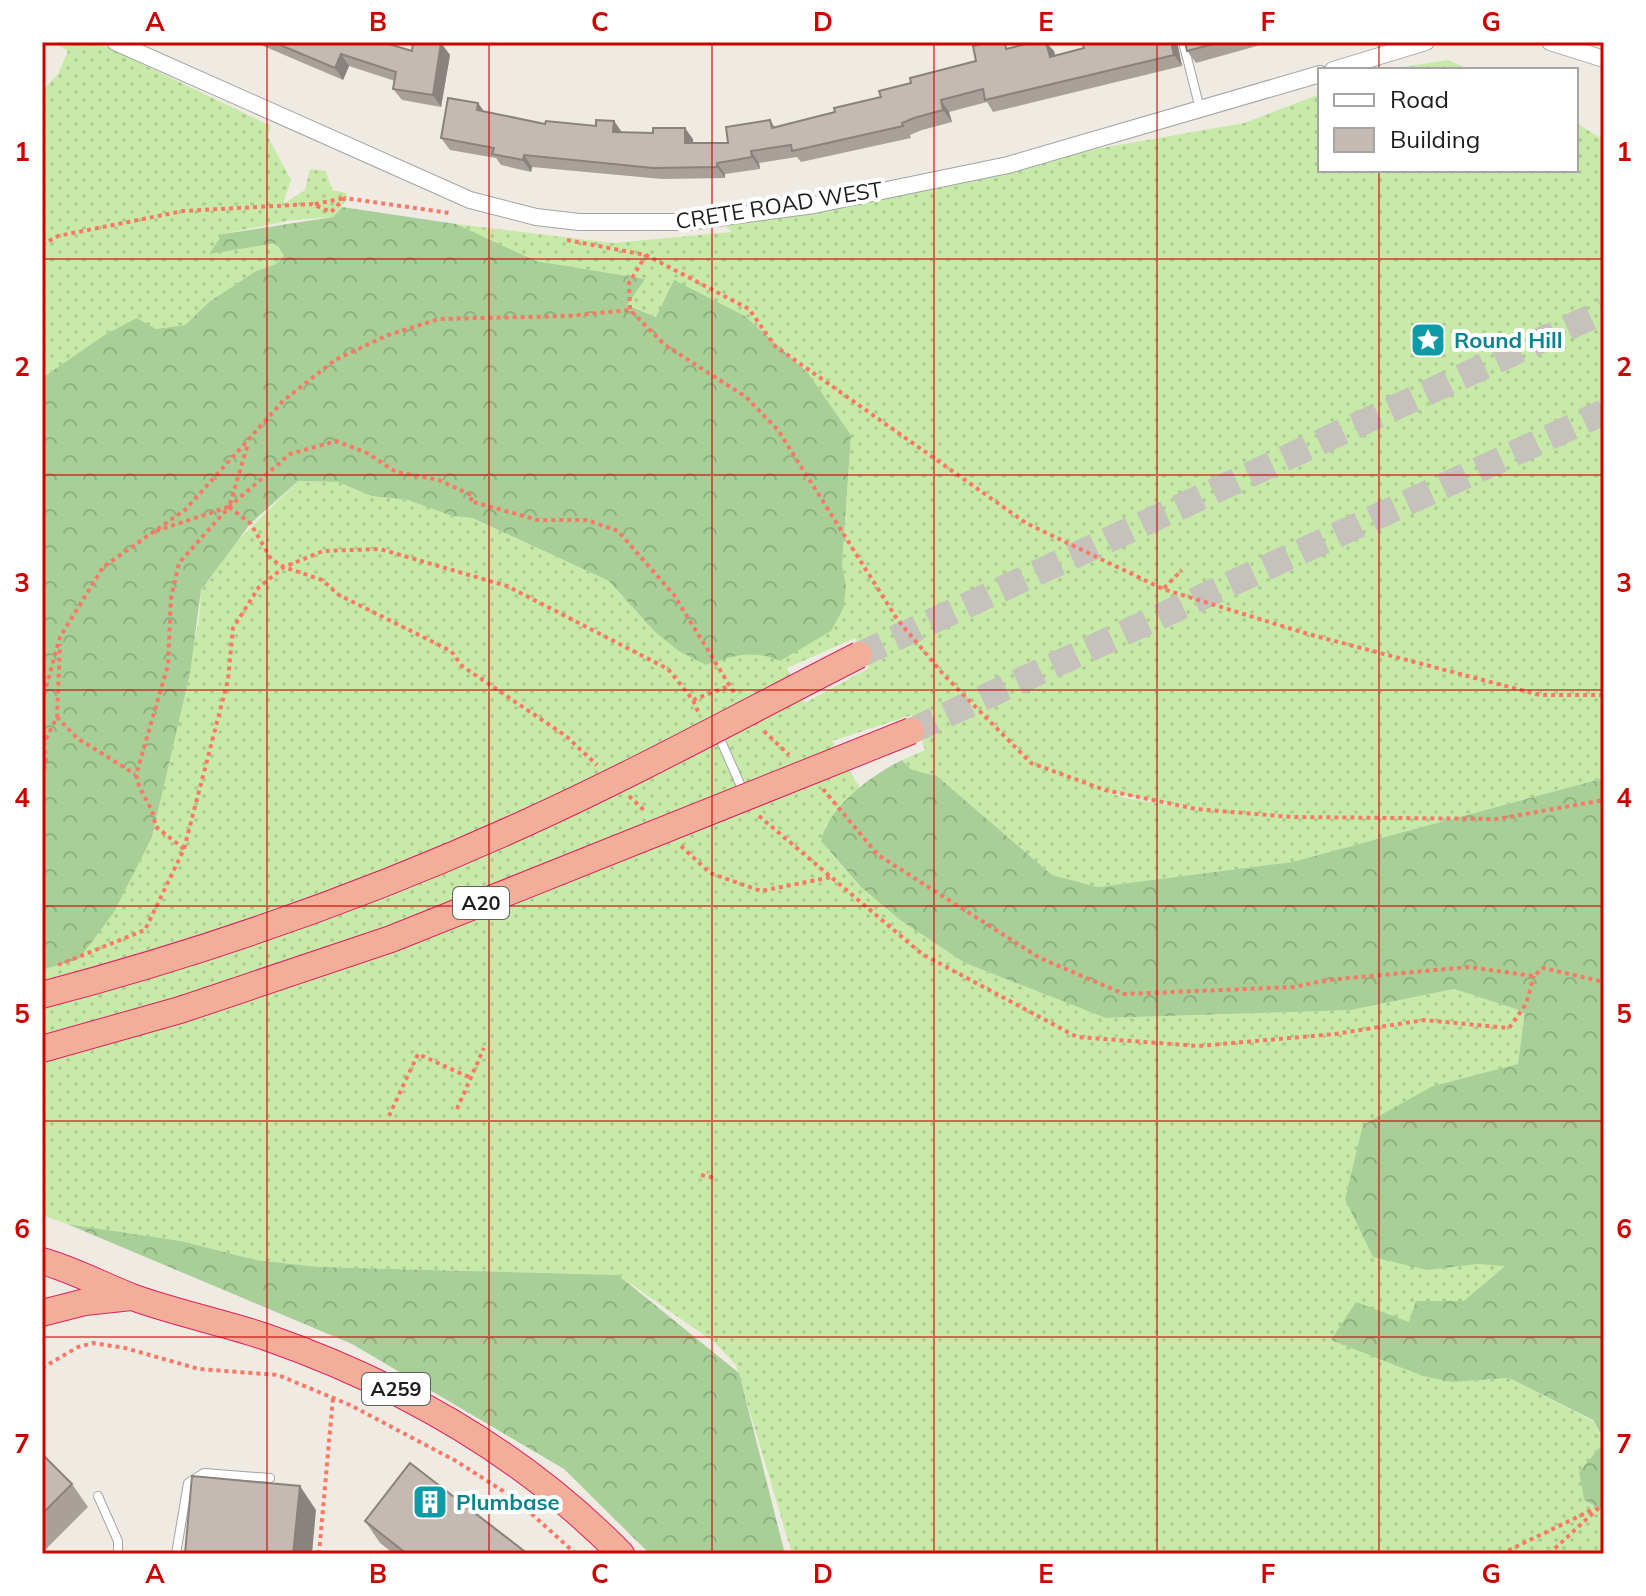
<svg xmlns="http://www.w3.org/2000/svg" width="1646" height="1596" font-family="Mulish,sans-serif">
  <defs>
    <pattern id="grass-dots" width="8" height="8" patternUnits="userSpaceOnUse" patternTransform="scale(2)"><rect width="8" height="8" fill="#c8eaa8"/><path d="M2 2h.1M6 6h.1" fill="none" stroke="#abc890" stroke-width="1.8" stroke-linecap="round"/></pattern>
    <pattern id="forest-crowns" width="20" height="18" patternUnits="userSpaceOnUse" patternTransform="scale(2)"><rect width="20" height="18" fill="#a7cf97"/><path d="M2 6a3 3 0 1 1 6 0M12 15a3 3 0 1 1 6 0" fill="none" stroke="#8fb182"/></pattern>
  </defs>
  <rect width="100%" height="100%" fill="#efebe3"/>
  <path fill="url(#grass-dots)" fill-rule="evenodd" d="M54 42H96L271 126 268 137 291 180 283 204 305 190 310 169 326 171 332 190 347 193V200L333 217 292 220 223 234 277 243 284 256 276 264 256 271 209 302 185 325 156 329 136 319 106 334 42 378V91L58 74 68 51Z
    M1448 60 1470 70H1390L1396 68Z
    M1320 94V170H1576V123L1604 140V778L1292 862 1098 887 1052 875 937 776 912 770 902 760 925 750 912 715 832 741 860 788 825 826 828 850 861 887 900 920 965 963 1106 1018 1351 1010 1454 989 1525 1012 1519 1064 1433 1086 1477 1264 1507 1265 1464 1302 1417 1301 1453 1382 1509 1378 1593 1421 1604 1442 1579 1472 1584 1500 1604 1511V1554H792L736 1365 715 1343 618 1275 319 1267 256 1260 181 1241 67 1224 42 1215V970L79 959 152 837 199 619 201 591 233 545 298 481 338 482 370 496 408 500 452 516 471 518 609 581 654 631 706 665 741 653 764 654 846 587 842 564 851 435 808 373 745 316 675 281 657 317 627 305 644 279 536 261 456 224 613 243 732 232 724 225 813 213 943 187 1096 149 1244 123ZM855 638 869 668 805 703 787 668ZM1107 792 1213 812 1126 798Z"/>
  <path fill="url(#forest-crowns)" d="M342 207 456 224 536 261 645 279 627 305 656 317 674 280 745 316 808 373 851 435 842 564 846 587 843 609 831 631 780 661C753 649 733 656 706 665L679 651 654 631 609 581 472 518 452 516 408 500 371 496 338 482 298 481 250 524 201 590 190 673 152 837 114 912 79 959 42 970V378L106 334 137 318 156 329 185 325 209 302 256 271 276 264 284 256 276 243 209 254 223 234 333 217Z
    M902 760 912 770 937 776 1052 875 1098 887 1292 862 1604 778V1440L1593 1420 1509 1378 1453 1382 1423 1376 1331 1340 1356 1302 1409 1322 1416 1301H1464L1505 1266 1477 1264 1427 1270 1373 1257 1345 1199 1363 1125 1433 1086 1518 1064 1525 1012 1454 989 1351 1010 1106 1018 965 963 900 920 861 887 821 841C829 806 872 775 902 760Z
    M67 1224 181 1241 256 1260 319 1267 618 1275 739 1373 785 1554H650L564 1469 352 1344Z
    M1604 1442V1511L1584 1500 1579 1472Z"/>
  <g fill="none" stroke-linecap="round" stroke-linejoin="round">
    <path stroke="#c5c2bb" stroke-width="26" stroke-dasharray="26 13" stroke-linecap="butt" d="M859 655 1604 311
      M911 731 1604 412"/>
    <defs>
      <path id="service" d="M1183 42 1200 109
        M717 732 744 793
        M98 1496 118 1541V1554
        M176 1554 188 1483 204 1473 270 1478"/>
      <path id="minor" d="M115 42 470 200 536 217 579 222H688L814 205 1008 165 1320 74
        M1550 42 1604 59
        M1333 70 1426 42"/>
      <path id="trunk" d="M42 1261C74 1270 101 1285 132 1297 176 1313 222 1322 266 1337 400 1384 521 1452 621 1554
        M42 1313 85 1302 131 1297"/>
    </defs>
    <use href="#service" stroke="#a4a4a4" stroke-width="10"/>
    <use href="#minor" stroke="#a4a4a4" stroke-width="18"/>
    <use href="#trunk" stroke="#dd205f" stroke-width="28"/>
    <path stroke="#fc7766" stroke-width="4" stroke-dasharray="4 4" stroke-linecap="butt" d="M315 204 345 198
      M567 240 646 255 749 309 775 346 1026 523 1163 589 1308 634 1540 695H1604
      M42 245 58 236 183 211 312 204 331 212 345 198 450 213
      M630 309 629 283 646 255
      M230 504 248 444
      M229 507 251 524 271 559 284 567 322 580 339 595 451 651 462 666 566 736 597 765
      M156 531 228 507
      M1164 588 1182 570
      M693 700 729 686
      M42 702 60 637 103 567 185 510 283 401 335 360 388 335 439 319 568 316 630 310 665 345 746 397 778 430 897 619 944 675 1031 763 1105 790 1196 809 1292 817 1497 819 1604 800
      M57 717 77 738 135 774
      M42 718 46 762 42 777
      M764 731 789 755
      M46 739 57 717 60 644
      M823 789 878 855 1040 958 1124 994 1294 987 1327 980 1468 967 1534 976 1543 968 1604 982
      M629 796 646 812
      M759 816 922 954 1077 1037 1199 1046 1335 1034 1424 1020 1509 1028 1526 1004 1534 976
      M681 846 710 873 761 891 832 877
      M184 849 155 826C155 807 139 794 136 775L168 665 171 598 179 563 229 507 290 454 336 441 367 453 396 472 439 480 473 496 470 501 538 520H587L618 531 674 595 736 696
      M58 965 145 930 184 849 228 680 233 628 259 587 284 567 323 551 380 549 507 586 668 669 693 700 699 714
      M457 1109 484 1048
      M389 1116 418 1054 471 1078
      M701 1175 715 1178
      M42 1368 78 1347 93 1343 125 1348 199 1369 278 1375 350 1405 456 1461 514 1498 576 1554
      M319 1554 333 1397
      M1501 1554 1596 1508
      M1549 1554 1604 1503"/>
    <use href="#service" stroke="#fff" stroke-width="8"/>
    <use href="#minor" stroke="#fff" stroke-width="16"/>
    <use href="#trunk" stroke="#f3ae9a" stroke-width="26"/>
    <defs>
      <path id="trunk-bridge" d="M42 995C209 951 371 894 528 822 640 771 749 711 859 655
        M42 1049 180 1010 391 939 911 731"/>
    </defs>
    <use href="#trunk-bridge" stroke="#dd205f" stroke-width="28" stroke-linecap="butt"/>
    <use href="#trunk-bridge" stroke="#f3ae9a" stroke-width="26"/>
  </g>
  <path fill="#a9a099" d="M254 42H382L412 51 441 43 450 55 441 107 402 100 393 89 395 81 349 66 343 80Z
    M1082 42H1177L1182 66 993 112 987 102 949 112 952 122 922 130 910 135 911 138 801 162 797 157 759 163 760 169 725 174V178L662 179 532 167 531 172 501 165 496 158 450 150 441 138 484 112 545 124 596 126 614 121 622 132 693 139V143H728L770 120 775 127 835 112 881 97 911 83 1010 48 1054 51 1055 56 1084 48Z
    M1185 42H1271L1196 63 1187 51Z
    M42 1454 72 1484 88 1507 42 1553Z
    M365 1521 528 1554H394L380 1543Z"/>
  <path fill="#89827d" d="M1046 42 1054 51 1058 68 1050 57Z
    M1171 42H1177L1182 66 1174 55Z
    M441 43 450 55 441 107 433 95Z
    M341 54 349 66 343 80 335 68Z
    M941 100 949 112 952 122 943 110Z
    M478 103 486 114 477 110Z
    M614 121 622 133 613 132Z
    M685 128 693 139 694 155 685 143Z
    M751 151 759 163 760 169 752 157Z
    M524 155 532 167 531 172 523 160Z
    M717 163 725 174V178L717 167Z
    M300 1486 316 1510 312 1554H293Z"/>
  <path fill="#c4bab2" stroke="#89827d" stroke-width="2" d="M273 42H382L412 51 413 42H433L441 43 433 95 393 89 396 72 341 54 335 68Z
    M991 42H1005L1006 49 1035 42H1046L1050 57 1084 48 1082 42H1171L1174 55 985 100 983 89 941 100 943 110 914 118 902 123 903 126 792 151 791 145 751 151 752 157 717 163V167L653 168 524 155 523 160 492 154 494 148 441 138 448 98 478 103 477 110 545 124 546 121 596 126V120L614 121 613 132 653 133V128H685V143H728L726 127 770 120 772 128 835 112 834 108 881 97 879 91 911 83 910 78 976 61 973 46Z
    M1185 42H1221L1187 51Z
    M42 1454 72 1484 42 1514Z
    M410 1463 528 1554H407L365 1521Z
    M192 1476 300 1486 293 1554H185Z"/>
  <path fill="none" stroke="#cb0200" stroke-width="2" stroke-opacity="0.55" d="M267 42V1554M489 42V1554M712 42V1554M934 42V1554M1157 42V1554M1379 42V70M1379 170V1554M42 259H1604M42 475H1604M42 690H1604M42 906H1604M42 1121H1604M42 1337H1604"/>
  <defs>
    <symbol id="sight-square" viewBox="-11 -11 22 22"><rect x="-9" y="-9" width="18" height="18" rx="4" fill="#0f9aa8" stroke="#fff"/><path d="M0-6L1.8-2.2L6-1.7L2.9 1.2L3.7 5.4L0 3.3L-3.7 5.4L-2.9 1.2L-6-1.7L-1.8-2.2Z" fill="#fff"/></symbol>
    <symbol id="building-square" viewBox="-11 -11 22 22"><rect x="-9" y="-9" width="18" height="18" rx="4" fill="#0f9aa8" stroke="#fff"/><path d="M-4-6H4V6H1V3H-1V6H-4ZM-2.5-4.3h1.7v1.8h-1.7ZM.8-4.3h1.7v1.8H.8ZM-2.5-1h1.7V.8h-1.7ZM.8-1h1.7V.8H.8Z" fill="#fff"/></symbol>
  </defs>
  <g fill-rule="evenodd">
    <use href="#sight-square" x="1408" y="320" width="40" height="40"/>
    <use href="#building-square" x="410" y="1482" width="40" height="40"/>
  </g>
  <g text-anchor="middle" stroke-width="8" stroke-linejoin="round" paint-order="stroke">
    <g fill="#fff" stroke="#616161" stroke-width="2">
      <rect x="453" y="887" width="56" height="32" rx="6"/>
      <rect x="362" y="1373" width="68" height="32" rx="6"/>
    </g>
    <g font-size="20" font-weight="bold" fill="#1d1d1d">
      <text x="481" y="910">A20</text>
      <text x="396" y="1396">A259</text>
    </g>
    <g font-size="22" fill="#1d1d1d" stroke="#fff">
      <text transform="translate(779 205) rotate(-9)" y="8">CRETE ROAD WEST</text>
    </g>
    <g font-size="22" font-weight="bold" fill="#0d838f" stroke="#fff" text-anchor="start">
      <text x="1454" y="348">Round Hill</text>
      <text x="456" y="1510">Plumbase</text>
    </g>
  </g>
  <rect width="1646" height="1596" fill="none" stroke="#ffffff" stroke-width="88"/>
  <rect x="1318" y="68" width="260" height="104" fill="#ffffff" stroke="#a5a5a5" stroke-width="2"/>
  <rect x="1334" y="94" width="40" height="12" fill="#ffffff" stroke="#a5a5a5" stroke-width="2"/>
  <text x="1390" y="108" font-size="24" fill="#1d1d1d">Road</text>
  <rect x="1334" y="128" width="40" height="24" fill="#c4bab2" stroke="#a5a5a5" stroke-width="2"/>
  <text x="1390" y="148" font-size="24" fill="#1d1d1d">Building</text>
  <rect x="44" y="44" width="1558" height="1508" fill="none" stroke="#cb0200" stroke-width="3"/>
  <g font-size="26" text-anchor="middle" font-weight="bold" fill="#cb0200">
    <text x="155" y="31">A</text>
    <text x="378" y="31">B</text>
    <text x="600" y="31">C</text>
    <text x="823" y="31">D</text>
    <text x="1046" y="31">E</text>
    <text x="1268" y="31">F</text>
    <text x="1491" y="31">G</text>
    <text x="22" y="161">1</text>
    <text x="1624" y="161">1</text>
    <text x="22" y="376">2</text>
    <text x="1624" y="376">2</text>
    <text x="22" y="592">3</text>
    <text x="1624" y="592">3</text>
    <text x="22" y="807">4</text>
    <text x="1624" y="807">4</text>
    <text x="22" y="1023">5</text>
    <text x="1624" y="1023">5</text>
    <text x="22" y="1238">6</text>
    <text x="1624" y="1238">6</text>
    <text x="22" y="1453">7</text>
    <text x="1624" y="1453">7</text>
    <text x="155" y="1583">A</text>
    <text x="378" y="1583">B</text>
    <text x="600" y="1583">C</text>
    <text x="823" y="1583">D</text>
    <text x="1046" y="1583">E</text>
    <text x="1268" y="1583">F</text>
    <text x="1491" y="1583">G</text>
  </g>
</svg>
